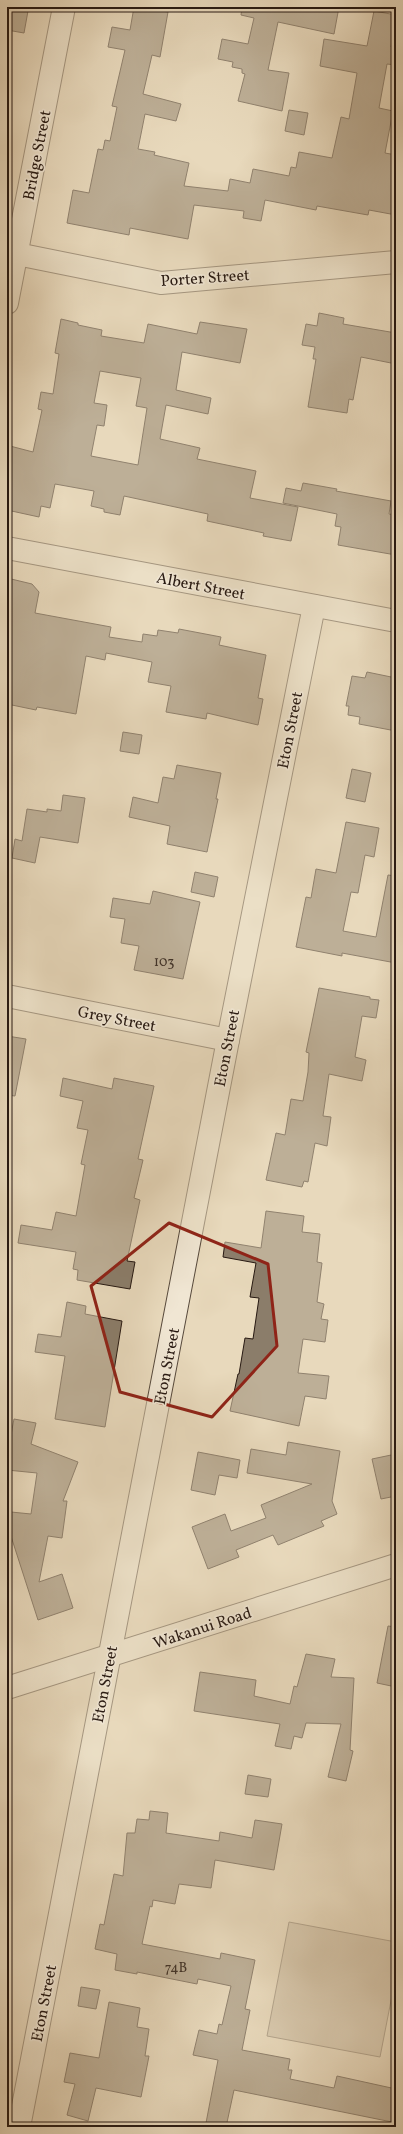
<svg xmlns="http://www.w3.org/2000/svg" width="403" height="2134" font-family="Vollkorn,serif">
<rect width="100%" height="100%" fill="#e8d9bc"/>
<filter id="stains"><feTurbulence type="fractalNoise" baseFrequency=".005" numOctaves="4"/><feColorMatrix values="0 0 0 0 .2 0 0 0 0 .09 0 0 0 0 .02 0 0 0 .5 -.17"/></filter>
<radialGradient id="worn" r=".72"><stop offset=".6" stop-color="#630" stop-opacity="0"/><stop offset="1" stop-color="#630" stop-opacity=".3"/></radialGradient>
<polygon fill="#c7b89f" stroke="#776858" points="289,1922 396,1942 396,1975 380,2057 267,2036"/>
<g fill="#8b7d6a" stroke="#271912" fill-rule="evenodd">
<polygon points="10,7 28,11 24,33 7,30"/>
<polygon points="134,7 168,12 160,57 152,55 143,94 181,104 176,121 145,114 138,149 155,152 154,155 189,163 184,186 228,191 230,179 250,183 253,169 289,176 291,167 296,168 299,152 332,158 341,117 349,119 357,73 320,66 324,39 367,46 374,11 396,15 391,47 396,47 396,65 387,64 379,108 393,111 385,153 396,155 396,215 369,210 368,215 317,206 316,210 265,200 261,221 243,218 244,211 194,205 188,239 130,228 129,235 67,223 73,190 89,193 98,149 103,150 105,140 110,141 117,107 112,106 125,50 108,47 112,27 130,30"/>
<polygon points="242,7 339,7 334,34 278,22 268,70 289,73 282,111 238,101 245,74 242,73 242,69 232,67 233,62 218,59 222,39 248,44 254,18 241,15"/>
<polygon points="289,110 308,113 304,135 285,131"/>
<polygon points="319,313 344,318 343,324 396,333 396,364 361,357 353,400 349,399 347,413 308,407 316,359 313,359 315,347 302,345 306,324 317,326"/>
<path d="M 61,319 L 78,323 L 78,325 L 102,330 L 101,336 L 144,343 L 148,324 L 197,334 L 200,322 L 247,329 L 240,363 L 182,352 L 176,390 L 211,398 L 208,414 L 166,405 L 160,439 L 200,448 L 197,459 L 256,471 L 250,498 L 298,507 L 291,541 L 263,536 L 264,533 L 207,521 L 208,514 L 124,496 L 120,515 L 104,512 L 104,509 L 91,506 L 94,491 L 55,484 L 50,508 L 41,506 L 39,517 L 7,510 L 7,459 L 10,446 L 33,452 L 42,410 L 38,409 L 41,392 L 53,394 L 59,354 L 55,353 ZM 100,371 L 141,378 L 136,406 L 147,408 L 138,465 L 91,456 L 97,425 L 104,426 L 107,405 L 94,403 Z"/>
<polygon points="303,483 337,489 336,491 391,501 389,514 396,515 396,555 338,545 341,527 335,526 337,514 283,503 286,488 301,491"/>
<polygon points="7,578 32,584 39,592 35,613 111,627 109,637 142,642 143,634 157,636 158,630 178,633 179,629 221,637 219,645 266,655 258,698 263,699 258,725 207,713 206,719 166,712 171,686 148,682 152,662 106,653 105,660 86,656 76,714 37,707 36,710 7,704"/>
<polygon points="367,672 396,678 396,731 359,724 360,717 348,715 349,706 346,706 352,676 365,678"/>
<polygon points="123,732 142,735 139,754 120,751"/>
<polygon points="177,765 221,773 216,799 218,799 207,852 167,844 170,826 129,817 133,797 158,803 163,777 174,779"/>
<polygon points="352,769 371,773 365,802 346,798"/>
<polygon points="63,795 85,798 78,843 40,837 35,863 12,858 15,839 22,841 27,809 47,812 47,809 61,811"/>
<polygon points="346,822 379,828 374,857 365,855 358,893 351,892 343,931 376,937 388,875 396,876 396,963 342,953 342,956 296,947 306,897 311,898 316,869 336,873"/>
<polygon points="195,872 218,877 214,897 191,892"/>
<polygon points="153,891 200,902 183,979 134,970 139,946 121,943 125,919 110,917 113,898 150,904"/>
<polygon points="319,988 370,997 370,999 379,1000 376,1018 362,1016 355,1057 366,1060 362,1081 329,1074 323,1116 331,1117 327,1146 315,1143 308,1182 304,1181 302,1187 266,1180 276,1133 285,1135 291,1099 303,1101 308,1072 309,1053 306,1052"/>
<polygon points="7,1036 26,1039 15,1096 7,1095"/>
<polygon points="63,1078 112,1089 114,1078 154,1086 138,1159 143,1160 134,1198 140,1200 127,1261 135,1262 130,1289 77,1280 78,1270 73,1269 76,1252 18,1243 21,1225 52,1230 56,1212 76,1216 85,1165 81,1164 88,1130 77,1128 83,1101 60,1096"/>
<polygon points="266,1211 304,1216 302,1232 320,1234 317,1262 322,1263 317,1302 324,1304 321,1319 328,1320 325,1342 303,1339 298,1373 329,1376 326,1399 305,1396 299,1426 230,1411 238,1374 239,1374 245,1338 253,1339 259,1298 250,1297 256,1263 223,1257 225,1242 261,1248"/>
<polygon points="67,1302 86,1306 85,1314 122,1321 105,1427 55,1419 65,1356 35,1352 38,1334 61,1337"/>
<polygon points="14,1419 36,1423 31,1444 78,1462 63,1501 67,1501 62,1538 48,1536 39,1582 62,1574 73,1608 38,1620 9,1530 11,1512 31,1514 37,1473 7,1470 7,1456"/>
<polygon points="288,1442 340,1451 332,1501 337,1514 321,1521 324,1526 278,1545 273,1535 236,1550 239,1557 208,1569 192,1527 225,1514 231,1531 266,1518 261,1505 312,1484 247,1473 251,1449 286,1455"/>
<polygon points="198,1452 240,1460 237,1478 219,1475 215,1495 191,1490"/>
<polygon points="396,1454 396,1496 381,1499 372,1459"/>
<polygon points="388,1626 396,1627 396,1687 377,1683"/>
<polygon points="306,1654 335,1659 331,1677 354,1678 350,1750 353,1751 346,1781 328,1777 341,1724 306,1723 302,1738 294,1736 291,1749 275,1746 280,1724 194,1711 200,1672 256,1680 254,1696 290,1704 294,1686 297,1687"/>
<polygon points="248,1775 271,1779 268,1797 245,1794"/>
<polygon points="150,1811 168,1813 166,1833 219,1841 220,1832 252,1838 255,1820 282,1824 274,1870 215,1860 211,1888 179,1884 175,1904 153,1900 152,1907 150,1906 142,1944 220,1959 221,1953 255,1960 245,2009 250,2010 242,2050 290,2059 288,2070 292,2070 290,2079 334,2088 337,2076 396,2089 396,2101 392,2122 234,2090 226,2127 206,2123 218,2060 193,2055 199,2030 217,2034 219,2024 222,2025 231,1986 198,1979 197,1984 137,1972 137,1974 115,1970 117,1954 95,1949 100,1924 104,1925 114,1874 123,1876 127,1833 135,1833 137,1819 149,1820"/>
<polygon points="81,1987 100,1990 96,2009 78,2006"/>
<polygon points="109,2002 140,2008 137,2027 149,2029 145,2056 149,2056 141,2097 96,2088 88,2121 67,2115 75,2084 64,2082 70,2053 99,2058"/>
</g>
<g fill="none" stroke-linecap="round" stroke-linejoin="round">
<g stroke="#57493c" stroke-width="24">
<g id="minor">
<polyline points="17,254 161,283 396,262"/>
<polyline points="7,303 64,7"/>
<polyline points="7,548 396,621"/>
<polyline points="7,996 228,1040"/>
<polyline points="7,1688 396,1565"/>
<polyline points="19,2127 228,1040 314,606"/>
</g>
</g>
<use href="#minor" stroke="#f0e6d3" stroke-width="22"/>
</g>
<path d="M0 0H403V2134H0ZM 169,1223 L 268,1264 L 277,1346 L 212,1417 L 120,1392 L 91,1286 Z" fill="#e8d9bc" fill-opacity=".55" fill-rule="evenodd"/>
<path fill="none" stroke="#8f2418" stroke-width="3" stroke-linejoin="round" d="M 169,1223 L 268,1264 L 277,1346 L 212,1417 L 120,1392 L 91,1286 Z"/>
<g text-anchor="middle" stroke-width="3.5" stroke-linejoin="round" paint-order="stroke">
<g font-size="14" fill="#403228">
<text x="164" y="966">103</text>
<text x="176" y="1972">74B</text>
</g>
<g font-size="16" fill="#271912" stroke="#f0e6d3">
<text transform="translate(36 155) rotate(-79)" y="6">Bridge Street</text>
<text transform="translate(205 277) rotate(-4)" y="6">Porter Street</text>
<text transform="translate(201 585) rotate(11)" y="6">Albert Street</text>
<text transform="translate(289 730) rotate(-79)" y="6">Eton Street</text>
<text transform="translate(117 1018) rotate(11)" y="6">Grey Street</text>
<text transform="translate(226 1048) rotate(-79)" y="6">Eton Street</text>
<text transform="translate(166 1366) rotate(-79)" y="6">Eton Street</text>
<text transform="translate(202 1627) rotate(-18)" y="6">Wakanui Road</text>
<text transform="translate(104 1684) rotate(-79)" y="6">Eton Street</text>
<text transform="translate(43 2003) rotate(-79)" y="6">Eton Street</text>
</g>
</g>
<rect width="403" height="2134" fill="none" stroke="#e8d9bc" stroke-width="24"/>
<rect x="8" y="8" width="387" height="2118" fill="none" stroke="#271912" stroke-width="2"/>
<rect x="12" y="12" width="379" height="2110" fill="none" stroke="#271912"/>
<rect width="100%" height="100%" filter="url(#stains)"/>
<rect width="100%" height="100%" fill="url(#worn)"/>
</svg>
